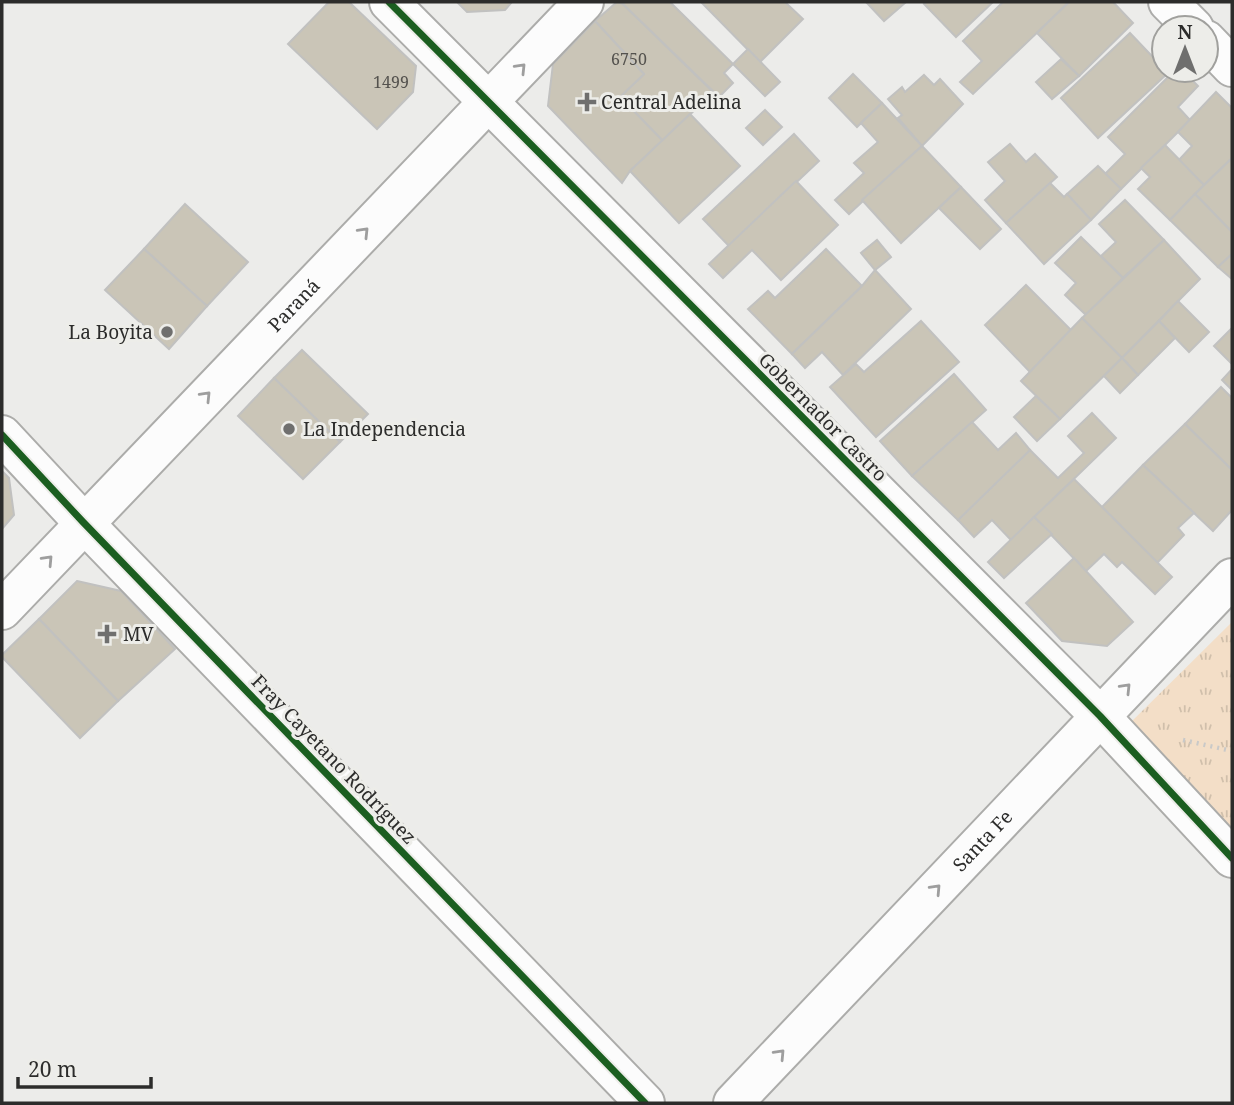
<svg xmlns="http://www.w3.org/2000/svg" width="1234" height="1105" font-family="'Noto Serif',serif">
<defs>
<pattern id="grass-tufts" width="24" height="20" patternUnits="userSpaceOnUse" patternTransform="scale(1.75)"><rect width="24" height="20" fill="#f3dec7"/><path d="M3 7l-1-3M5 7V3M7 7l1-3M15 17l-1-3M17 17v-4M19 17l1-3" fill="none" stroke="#d0bfab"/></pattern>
</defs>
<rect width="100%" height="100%" fill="#ececea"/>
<polygon fill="url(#grass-tufts)" points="1232,622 1232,834 1126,727"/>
<g fill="#cac5b7" stroke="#c1c1c0" stroke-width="2">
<polygon points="329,2 349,2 416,66 413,92 377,129 288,44"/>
<polygon points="457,2 512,2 505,10 467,12"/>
<polygon points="617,2 623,4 713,92 663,141 620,97 644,74 595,21"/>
<polygon points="625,2 670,2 733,64 724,73 733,83 719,97 623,4"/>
<polygon points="701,2 785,2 803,19 760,62"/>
<polygon points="866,2 906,2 884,21"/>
<polygon points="927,2 993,2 956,37 924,4"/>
<polygon points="1003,2 1069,2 973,94 960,82 982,61 963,41"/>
<polygon points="1069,2 1113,2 1133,23 1079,76 1037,33"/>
<polygon points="595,21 644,74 620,97 663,141 630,171 622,183 548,106 553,64"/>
<polygon points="1130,33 1168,73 1098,138 1061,98"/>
<polygon points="748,49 780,82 765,96 733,64"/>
<polygon points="1061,59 1079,76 1052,99 1036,82"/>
<polygon points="1175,70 1182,70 1198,86 1178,107 1190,120 1121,189 1105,174 1125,154 1108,137"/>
<polygon points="853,74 882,103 857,127 829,98"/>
<polygon points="924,75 934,85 940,79 963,104 922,146 898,118 902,115 888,99 902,87 905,92"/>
<polygon points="1216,92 1232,108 1232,158 1204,185 1178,161 1192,146 1178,132"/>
<polygon points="882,103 922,146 849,214 835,200 864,173 854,163 878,142 861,123"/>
<polygon points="765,110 782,127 763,145 746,128"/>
<polygon points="690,114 740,166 679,223 630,171"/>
<polygon points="794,134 819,161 729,246 703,219"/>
<polygon points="1010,144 1026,162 1035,154 1057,177 1006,223 985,200 1005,181 988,162"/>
<polygon points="1165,145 1204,185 1170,220 1138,189 1150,177 1141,168"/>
<polygon points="922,146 961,187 901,243 862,200"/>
<polygon points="1232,158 1232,232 1195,194"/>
<polygon points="1098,166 1121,189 1091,220 1067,194"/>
<polygon points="796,181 838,225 781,280 752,250 723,278 709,264"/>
<polygon points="1050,183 1064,197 1067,194 1091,220 1044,264 1006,223"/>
<polygon points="961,187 1001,229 980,249 939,208"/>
<polygon points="1195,194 1232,232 1232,254 1218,267 1170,220"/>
<polygon points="1125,200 1164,240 1123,278 1101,256 1116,242 1099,224"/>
<polygon points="185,204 248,262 207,306 144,249"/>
<polygon points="1081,237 1123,278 1086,315 1065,295 1076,283 1055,263"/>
<polygon points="877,240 891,257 875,270 861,253"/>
<polygon points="1164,240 1200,279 1122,358 1082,318"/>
<polygon points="144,249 207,306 169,349 105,290"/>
<polygon points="826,249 862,286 792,354 748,309 768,291 775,298"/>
<polygon points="1232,254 1232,279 1218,267"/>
<polygon points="875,270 911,309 843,375 822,352 805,368 792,354 862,286"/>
<polygon points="1026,285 1071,330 1030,372 985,325"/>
<polygon points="1178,301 1209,332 1189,352 1159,321"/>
<polygon points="1082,318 1122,358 1060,419 1021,381"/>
<polygon points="921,321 959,362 876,437 830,387 856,364 864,372"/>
<polygon points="1159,321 1175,338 1138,375 1122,358"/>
<polygon points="1232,328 1232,364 1214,346"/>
<polygon points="302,350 368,414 340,442 274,378"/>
<polygon points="1122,358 1138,375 1120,393 1104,376"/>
<polygon points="1232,369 1232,390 1222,380"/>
<polygon points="954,374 986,410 912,476 880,441"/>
<polygon points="274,378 340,442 303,479 238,416"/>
<polygon points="1221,387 1232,398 1232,470 1185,424"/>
<polygon points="1036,396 1060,419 1037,441 1014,417"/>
<polygon points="1092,413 1116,438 1011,540 992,520 974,537 958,520 1030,450 1058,478 1084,453 1068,436"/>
<polygon points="972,422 998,450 1016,433 1030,450 958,520 912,476"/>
<polygon points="1185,424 1232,470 1232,510 1213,531 1143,465"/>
<polygon points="1143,465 1194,513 1178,528 1184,535 1157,563 1102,507"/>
<polygon points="2,471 9,478 14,515 2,529"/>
<polygon points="1074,479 1172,577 1155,594 1122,562 1117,567 1104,554 1086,571 1034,517"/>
<polygon points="1034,517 1052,534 1004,578 988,562"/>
<polygon points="1074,558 1133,622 1107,646 1062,641 1026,603"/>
<polygon points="77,581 121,591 175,649 118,701 39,619"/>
<polygon points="39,619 118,701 80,738 2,657 2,655"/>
</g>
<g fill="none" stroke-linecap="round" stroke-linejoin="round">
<g stroke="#acacaa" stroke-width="42">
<g id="street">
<polyline points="389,2 1100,716 1232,858"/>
<polyline points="1168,2 1194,28"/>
<polyline points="1206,40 1232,67"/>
<polyline points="2,435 83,522 645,1103"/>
<path id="s1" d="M 733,1103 L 1232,578"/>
</g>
</g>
<g stroke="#acacaa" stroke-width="42">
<g id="secondary">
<path id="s2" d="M 2,610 L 584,2"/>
</g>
</g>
<polyline stroke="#c9c9c8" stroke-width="4.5" stroke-dasharray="2 5" stroke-linecap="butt" points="1183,740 1232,751"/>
<use href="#street" stroke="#fcfcfc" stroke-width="38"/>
<use href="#secondary" stroke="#fcfcfc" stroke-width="38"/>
<g stroke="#edede9" stroke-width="11">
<g id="cycleway">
<polyline points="389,2 1100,716 1232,858"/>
<polyline points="2,435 83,522 645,1103"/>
</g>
</g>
<use href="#cycleway" stroke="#1b5e20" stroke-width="7"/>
</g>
<defs><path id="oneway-chevron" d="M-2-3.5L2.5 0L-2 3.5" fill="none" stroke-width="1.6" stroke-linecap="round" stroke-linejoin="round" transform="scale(1.75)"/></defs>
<g stroke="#9e9e9e">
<use href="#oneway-chevron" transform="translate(521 68) rotate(-46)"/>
<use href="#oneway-chevron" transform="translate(364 232) rotate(-46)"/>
<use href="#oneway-chevron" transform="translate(206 396) rotate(-46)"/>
<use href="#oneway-chevron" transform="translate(48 560) rotate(-47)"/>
<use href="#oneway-chevron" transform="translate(1126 688) rotate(-46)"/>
<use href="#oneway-chevron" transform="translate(936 889) rotate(-47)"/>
<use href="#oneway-chevron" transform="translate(780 1054) rotate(-47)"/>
</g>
<g fill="#6f6f6e" stroke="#edede9" stroke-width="2.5">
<path d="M583.5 91.5h7v7h7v7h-7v7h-7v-7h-7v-7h7z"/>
<circle cx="167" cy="332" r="7"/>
<circle cx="289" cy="429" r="7"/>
<path d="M103.5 623.5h7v7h7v7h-7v7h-7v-7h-7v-7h7z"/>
</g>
<g text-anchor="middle" stroke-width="6" stroke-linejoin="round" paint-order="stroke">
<g font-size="16" fill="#54524e">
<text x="629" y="65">6750</text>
<text x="391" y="88">1499</text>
</g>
<g font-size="19" fill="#2c2c2b" stroke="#edede9" text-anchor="start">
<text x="601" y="109">Central Adelina</text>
<text x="153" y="339" text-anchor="end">La Boyita</text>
<text x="303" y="436">La Independencia</text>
<text x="123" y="641">MV</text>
</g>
<g font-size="19" fill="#2c2c2b" stroke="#edede9">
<text dy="7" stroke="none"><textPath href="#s2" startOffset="422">Paraná</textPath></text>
<text transform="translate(823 417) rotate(45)" y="7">Gobernador Castro</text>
<text transform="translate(334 759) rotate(46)" y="7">Fray Cayetano Rodríguez</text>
<text dy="7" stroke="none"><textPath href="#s1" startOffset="362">Santa Fe</textPath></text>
</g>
</g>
<rect width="1234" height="1105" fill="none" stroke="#2c2c2b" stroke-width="7"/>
<g transform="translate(1185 49)"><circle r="33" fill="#edede9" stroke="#a0a09d" stroke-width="2"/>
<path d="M0-5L12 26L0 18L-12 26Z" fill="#6f6f6e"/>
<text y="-10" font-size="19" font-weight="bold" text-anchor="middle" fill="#2c2c2b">N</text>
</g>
<path d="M18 1077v10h133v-10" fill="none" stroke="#2c2c2b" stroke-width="3.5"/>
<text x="28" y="1077" font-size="21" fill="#2c2c2b" stroke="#edede9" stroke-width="5" paint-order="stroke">20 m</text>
</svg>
